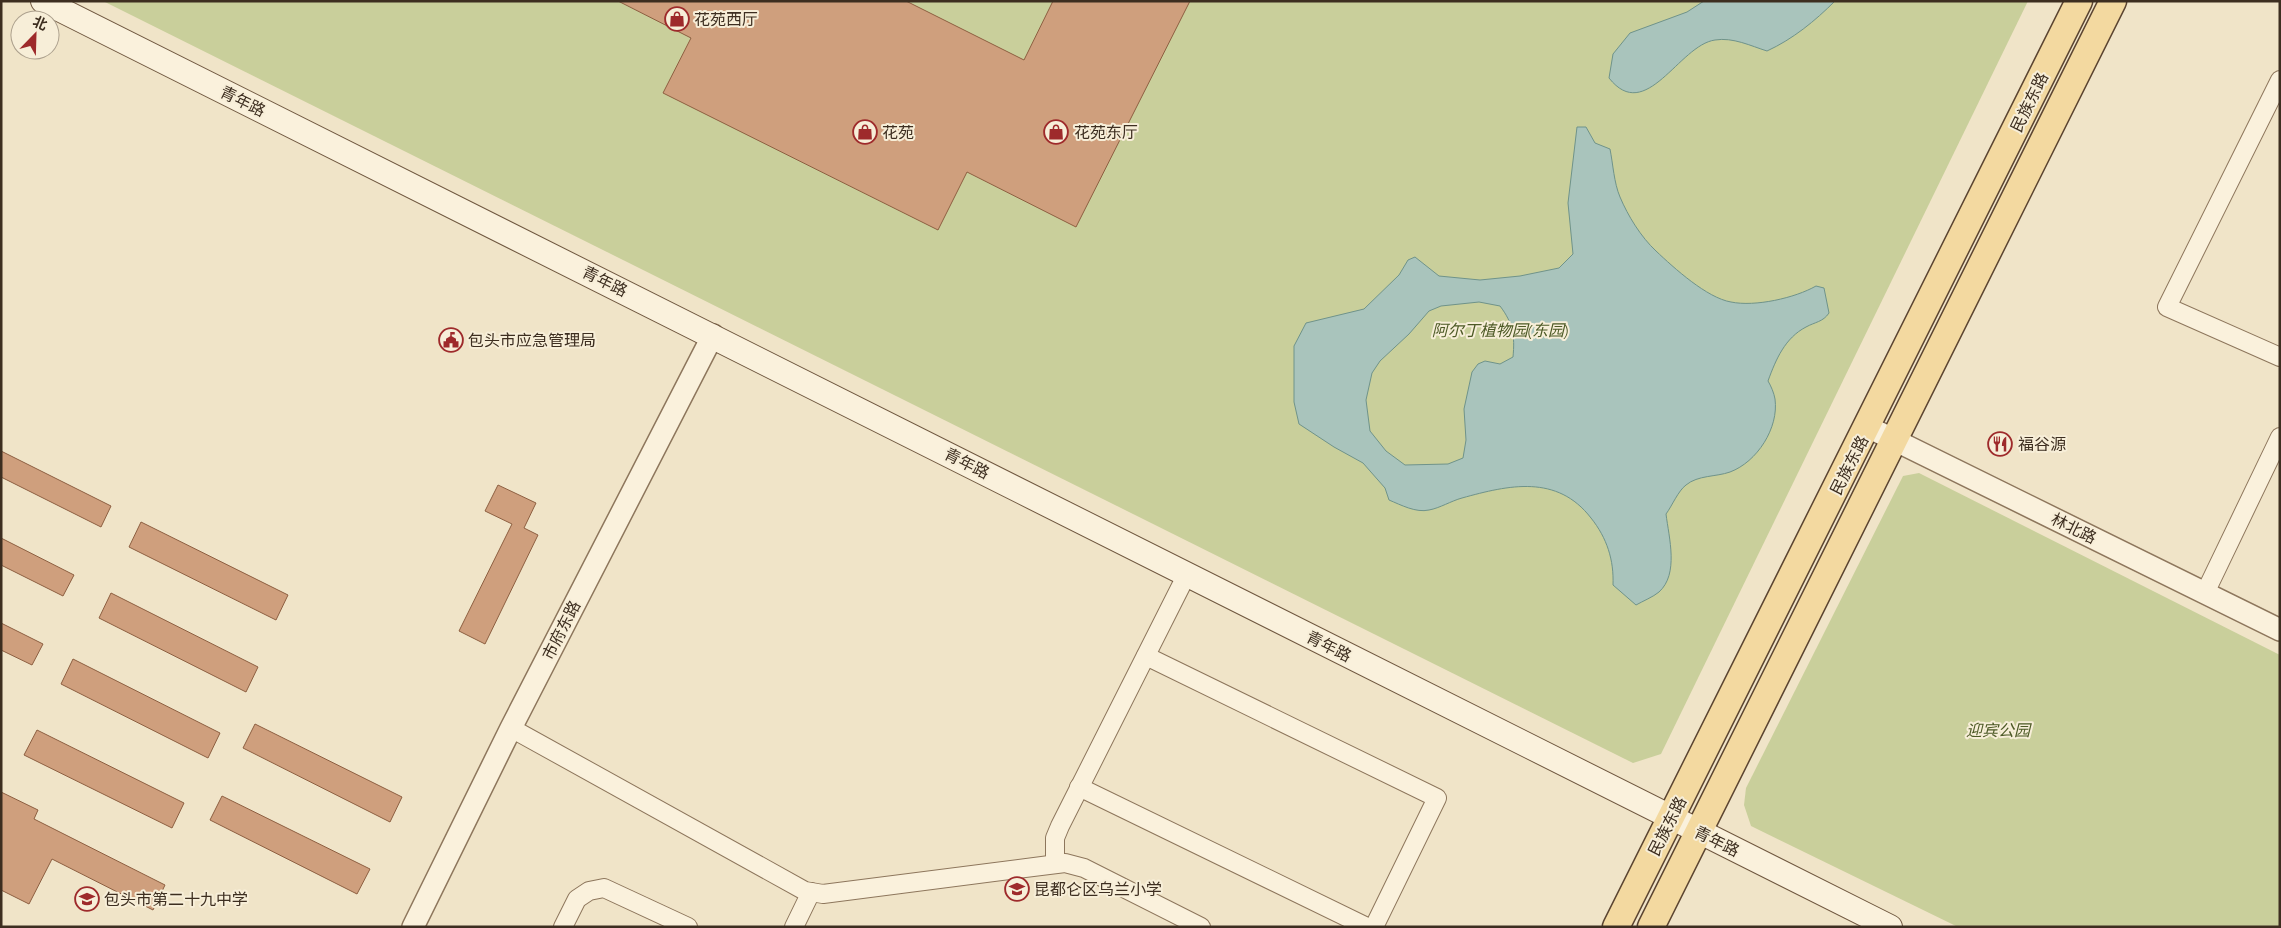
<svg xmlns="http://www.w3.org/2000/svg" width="2281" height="928" font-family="'Zilla Slab','Noto Sans SC',serif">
<rect width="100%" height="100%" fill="#f0e4c8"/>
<g fill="#c9cf9b">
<polygon points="103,1 2028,1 1661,754 1633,763"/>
<polygon points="1919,473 2280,655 2280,927 1958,927 1751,826 1744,805 1746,788 1903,476"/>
</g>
<g fill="#a9c4bc" stroke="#6f938a" fill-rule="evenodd">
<path d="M 1704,1 L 1835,1 C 1815,21 1793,39 1767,51 C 1751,46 1733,37 1715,40 C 1679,45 1646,125 1609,78 L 1613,54 L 1630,33 L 1687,12 Z"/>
<path d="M 1577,127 L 1586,127 L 1595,143 L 1610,149 C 1613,164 1614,183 1620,197 C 1628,216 1641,237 1656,251 C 1674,268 1707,298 1731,302 C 1755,307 1795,298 1816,286 L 1824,288 L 1829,313 C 1823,322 1815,322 1806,327 C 1785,338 1776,359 1768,381 C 1771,386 1774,393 1775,399 C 1779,428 1757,462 1730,472 C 1716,477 1698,475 1686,485 C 1678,491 1672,506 1666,514 C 1669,538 1679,574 1659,592 C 1653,597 1643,601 1636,605 L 1613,585 C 1614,560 1607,538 1591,518 C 1557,474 1509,485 1462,498 C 1451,501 1440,508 1429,510 C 1416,513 1401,505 1389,500 L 1385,488 L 1363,463 L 1334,447 L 1299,424 L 1294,402 L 1294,346 L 1306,323 L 1364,309 L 1399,275 L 1408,260 L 1415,257 L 1439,276 L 1480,280 L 1520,276 L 1559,268 L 1573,254 L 1568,203 ZM 1479,302 L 1500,306 C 1513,323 1515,336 1513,357 L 1500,364 L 1485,361 L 1478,364 L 1472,372 L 1464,409 L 1466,440 L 1463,458 L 1448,464 L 1405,465 L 1386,451 L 1370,431 L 1366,400 L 1372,373 L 1380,361 L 1409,334 L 1429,311 L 1441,306 Z"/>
</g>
<g fill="#cf9f7d" stroke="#8d5f41">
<polygon points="618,1 906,1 1024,60 1053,1 1190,1 1076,227 967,172 938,230 663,93 691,38"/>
<polygon points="1,451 111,506 101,527 1,477"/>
<polygon points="498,485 536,503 524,528 538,535 485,644 459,631 512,524 485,511"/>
<polygon points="141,522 288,595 276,620 129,547"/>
<polygon points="1,538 74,575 63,596 1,565"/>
<polygon points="111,593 258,667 246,692 99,618"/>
<polygon points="1,623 43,644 32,665 1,650"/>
<polygon points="73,659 220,733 208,758 61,684"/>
<polygon points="255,724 402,797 390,822 243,748"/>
<polygon points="37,730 184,803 172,828 24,755"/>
<polygon points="1,792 38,810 34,819 165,885 153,910 52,859 29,904 1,890"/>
<polygon points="222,796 370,869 357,894 210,820"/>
</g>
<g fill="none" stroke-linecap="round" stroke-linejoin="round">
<g stroke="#8d765c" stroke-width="20">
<g id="minor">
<polyline points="2280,80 2167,307 2280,357"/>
<polyline points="2205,593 2280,437"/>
<polyline points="1146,656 1437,798 1374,927"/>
<polyline points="511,728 805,891 823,894 1065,863 1084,868 1201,927"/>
<polyline points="1079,787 1367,927"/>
<polyline points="1055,863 1055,838 1060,826 1187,574"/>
<polyline points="563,927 577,899 589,891 604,888 688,927"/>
<polyline points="794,927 811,892"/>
</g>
</g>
<g stroke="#8d765c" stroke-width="24">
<g id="tertiary">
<polyline points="1868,427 2280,630"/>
<polyline points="413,927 511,728 713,335"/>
</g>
</g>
<g stroke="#6f573f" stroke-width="26">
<polyline id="secondary" points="43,1 1890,927"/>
</g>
<g stroke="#5b4430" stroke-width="29">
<g id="primary">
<polyline points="1616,927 2079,1"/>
<polyline points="1651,927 2113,1"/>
</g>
</g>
<use href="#minor" stroke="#faf1dc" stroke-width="18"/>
<use href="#tertiary" stroke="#faf1dc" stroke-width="21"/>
<use href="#secondary" stroke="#faf1dc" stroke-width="24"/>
<use href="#primary" stroke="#f3d9a0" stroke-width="26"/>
</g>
<defs>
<g id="shop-ring" transform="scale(1.25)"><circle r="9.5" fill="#f7eed8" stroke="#9e2a2b" stroke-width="1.5"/><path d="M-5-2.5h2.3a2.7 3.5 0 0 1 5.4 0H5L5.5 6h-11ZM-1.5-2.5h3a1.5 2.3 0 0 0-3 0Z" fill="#9e2a2b"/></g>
<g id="civic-ring" transform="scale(1.25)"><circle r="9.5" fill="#f7eed8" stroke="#9e2a2b" stroke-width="1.5"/><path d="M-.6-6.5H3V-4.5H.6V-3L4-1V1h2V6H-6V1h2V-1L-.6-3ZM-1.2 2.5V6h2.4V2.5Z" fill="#9e2a2b"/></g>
<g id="restaurant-ring" transform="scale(1.25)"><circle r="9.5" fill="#f7eed8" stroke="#9e2a2b" stroke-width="1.5"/><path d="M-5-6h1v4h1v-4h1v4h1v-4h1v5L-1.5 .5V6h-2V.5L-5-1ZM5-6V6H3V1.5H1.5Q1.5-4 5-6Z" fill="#9e2a2b"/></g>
<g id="school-ring" transform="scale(1.25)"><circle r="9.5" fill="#f7eed8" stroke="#9e2a2b" stroke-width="1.5"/><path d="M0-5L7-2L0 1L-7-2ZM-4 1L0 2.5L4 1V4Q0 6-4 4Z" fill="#9e2a2b"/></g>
</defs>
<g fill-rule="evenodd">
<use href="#shop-ring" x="677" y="19"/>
<use href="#shop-ring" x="865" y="132"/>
<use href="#shop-ring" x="1056" y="132"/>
<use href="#civic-ring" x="451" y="340"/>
<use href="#restaurant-ring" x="2000" y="444"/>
<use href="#school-ring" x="1017" y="889"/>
<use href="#school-ring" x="87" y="899"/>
</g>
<g text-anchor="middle" stroke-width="4" stroke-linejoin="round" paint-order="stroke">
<g font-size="16" fill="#3d2e20" stroke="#f7eed8" text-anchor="start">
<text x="694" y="25">花苑西厅</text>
<text x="882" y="138">花苑</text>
<text x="1074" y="138">花苑东厅</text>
<text x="468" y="346">包头市应急管理局</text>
<text x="2018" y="450">福谷源</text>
<text x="1034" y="895">昆都仑区乌兰小学</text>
<text x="104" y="905">包头市第二十九中学</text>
</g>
<g font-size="16" fill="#3d2e20" stroke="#f7eed8">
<text transform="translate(243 101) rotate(26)" y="6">青年路</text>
<text transform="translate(2029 102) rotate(-64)" y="6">民族东路</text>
<text transform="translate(605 281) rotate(26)" y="6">青年路</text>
<text transform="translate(967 463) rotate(27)" y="6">青年路</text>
<text transform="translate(1849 465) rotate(-63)" y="6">民族东路</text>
<text transform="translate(2074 528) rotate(26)" y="6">林北路</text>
<text transform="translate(561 630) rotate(-63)" y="6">市府东路</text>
<text transform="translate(1329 646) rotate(27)" y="6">青年路</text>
<text transform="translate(1667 826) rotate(-63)" y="6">民族东路</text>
<text transform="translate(1717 841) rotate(26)" y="6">青年路</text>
</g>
<g font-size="16" font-style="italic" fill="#4d5a26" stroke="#f7eed8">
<text x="1500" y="336">阿尔丁植物园(东园)</text>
<text x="1998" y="736">迎宾公园</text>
</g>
</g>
<rect width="2281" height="928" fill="none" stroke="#3d2e20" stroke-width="5"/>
<g transform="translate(35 35) rotate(23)"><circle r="24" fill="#f7eed8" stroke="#ada18e"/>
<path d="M0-4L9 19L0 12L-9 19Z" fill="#9e2a2b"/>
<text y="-8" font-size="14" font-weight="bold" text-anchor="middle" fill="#3d2e20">北</text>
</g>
</svg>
